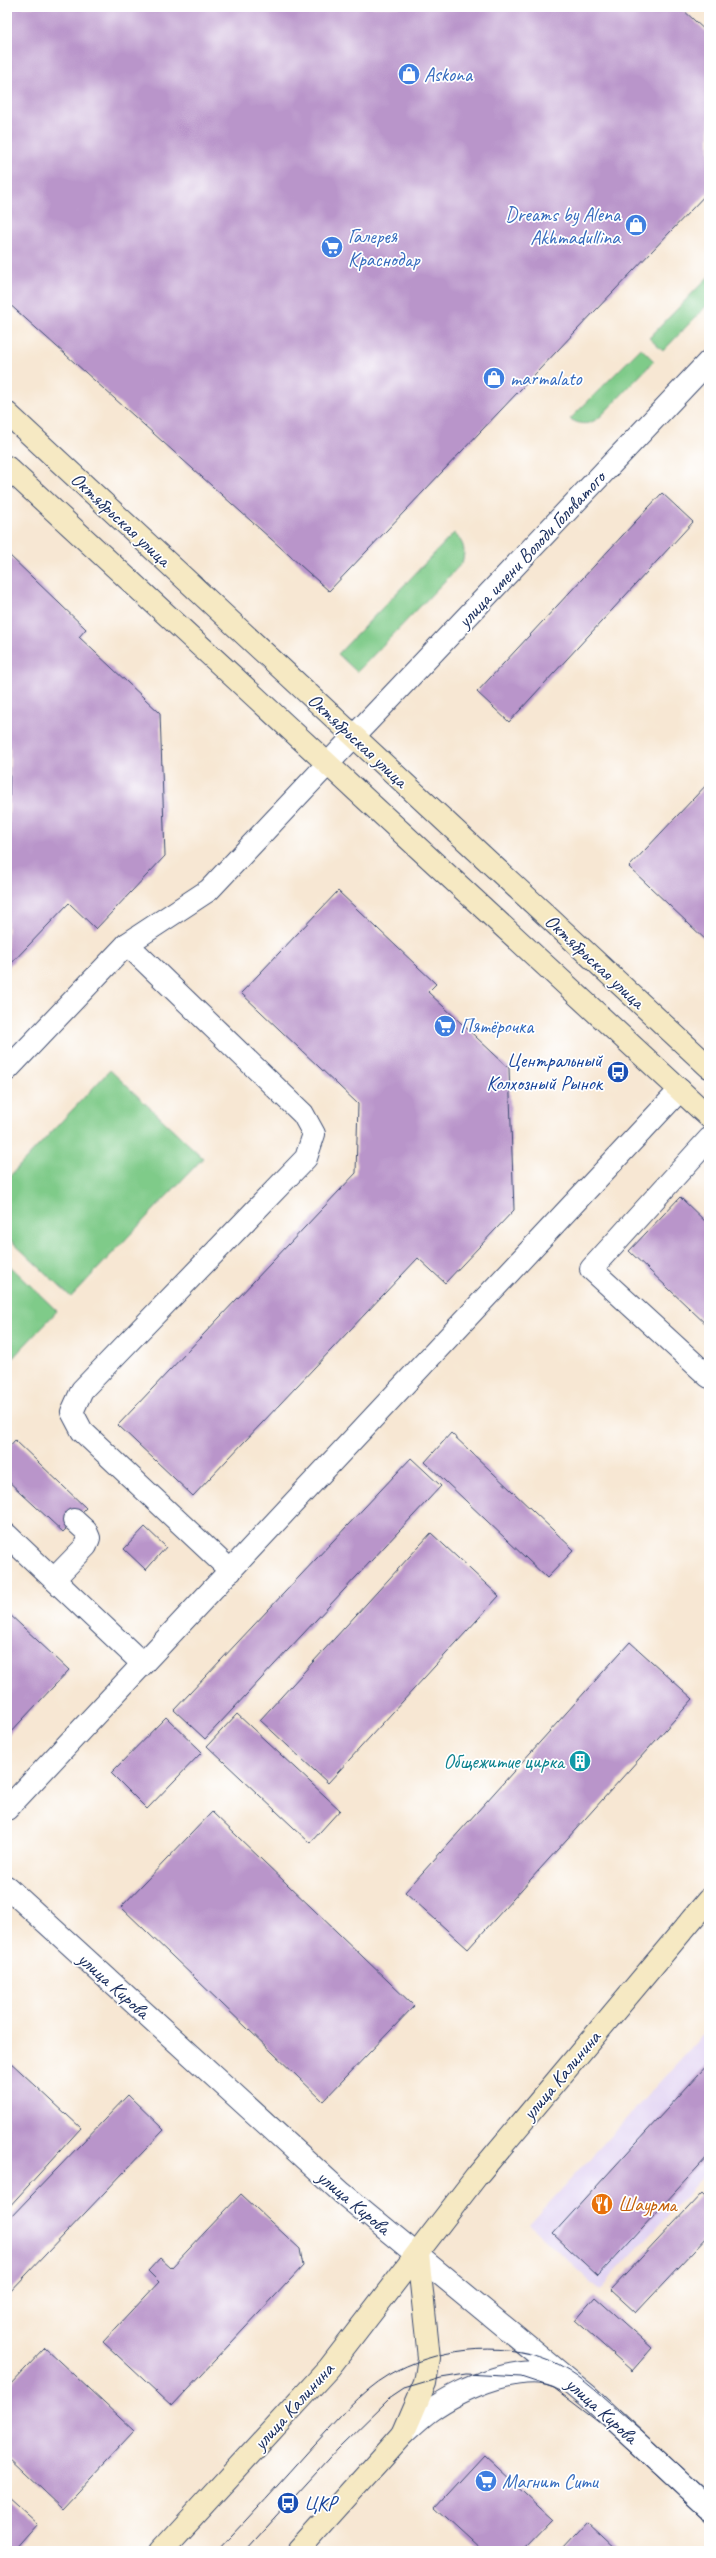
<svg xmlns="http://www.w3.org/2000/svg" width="716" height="2558" font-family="Caveat,sans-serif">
<rect width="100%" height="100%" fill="#fff"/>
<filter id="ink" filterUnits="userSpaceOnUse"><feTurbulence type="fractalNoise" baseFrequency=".025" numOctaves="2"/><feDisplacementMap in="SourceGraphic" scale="8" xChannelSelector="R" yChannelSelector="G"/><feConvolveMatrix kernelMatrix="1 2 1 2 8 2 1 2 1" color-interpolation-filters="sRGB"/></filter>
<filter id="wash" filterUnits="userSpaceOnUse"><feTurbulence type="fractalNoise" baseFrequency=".012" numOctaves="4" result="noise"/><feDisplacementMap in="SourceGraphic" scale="16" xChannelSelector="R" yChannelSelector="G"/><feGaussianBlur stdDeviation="0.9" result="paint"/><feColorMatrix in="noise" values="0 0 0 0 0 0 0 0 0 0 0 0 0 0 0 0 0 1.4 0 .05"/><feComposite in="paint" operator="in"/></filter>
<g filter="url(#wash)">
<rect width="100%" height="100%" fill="#f7e7d3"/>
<polygon fill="#e2d4f3" points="709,2028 709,2171 599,2290 529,2225"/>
<g fill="#7fcb89" stroke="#4d7d74">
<polygon points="709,276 709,303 663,351 649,338"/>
<path d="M 641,348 L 654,361 L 600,417 C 589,425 582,426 570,419 Z"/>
<path d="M 454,533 C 464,543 466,549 462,563 L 357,672 L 338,654 Z"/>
<polygon points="110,1070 203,1158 71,1297 7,1237 7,1179"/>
<polygon points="7,1263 57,1311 7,1364"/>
</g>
<g id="blocks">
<g fill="#b995ca">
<polygon points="7,7 680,7 709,34 709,191 329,591 7,302"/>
<polygon points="662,493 693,522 509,722 477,692"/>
<polygon points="7,553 86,629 79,637 160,713 165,856 96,929 69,903 7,968 10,749 7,747"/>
<polygon points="709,782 709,943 629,867"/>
<polygon points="338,891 436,984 428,992 509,1068 514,1210 445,1283 418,1258 193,1496 118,1425 356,1173 358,1104 241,993"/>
<polygon points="680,1197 709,1225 709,1327 629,1251"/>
<polygon points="451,1433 574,1550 547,1578 425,1462"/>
<polygon points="15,1440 86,1508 63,1532 7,1480 7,1449"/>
<polygon points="411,1458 441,1486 205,1739 174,1710"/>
<polygon points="145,1527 166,1547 146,1570 124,1549"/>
<polygon points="431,1533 499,1596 328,1783 260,1720"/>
<polygon points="7,1612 69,1670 7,1736"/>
<polygon points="630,1642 693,1699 468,1949 405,1892"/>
<polygon points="237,1714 340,1810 310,1843 207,1746"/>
<polygon points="166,1717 202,1752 147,1809 111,1773"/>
<polygon points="212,1812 414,2006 323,2101 121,1907"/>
<polygon points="7,2059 81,2128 7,2209"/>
<polygon points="709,2063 709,2155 598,2276 553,2234"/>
<polygon points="128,2095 164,2130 7,2295 7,2221"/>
<polygon points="702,2193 709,2200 709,2235 636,2313 611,2290"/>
<polygon points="241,2194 300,2249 303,2266 172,2406 103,2342 159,2282 148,2271 160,2258 171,2268"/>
<polygon points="595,2297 652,2348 632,2371 575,2320"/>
<polygon points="45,2348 134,2431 62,2508 7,2456 7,2388"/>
<polygon points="484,2455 553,2519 522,2551 482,2551 435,2508"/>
<polygon points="7,2497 37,2524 13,2551 7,2551"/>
<polygon points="588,2522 619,2551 561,2551"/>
</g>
</g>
</g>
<g filter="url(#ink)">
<use href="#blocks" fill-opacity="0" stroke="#3c4b70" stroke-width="1"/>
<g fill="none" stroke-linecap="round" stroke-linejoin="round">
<g stroke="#3c4b70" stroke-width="24">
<g id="lane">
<polyline points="127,944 303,1114 314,1134 306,1158 82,1390 72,1412 82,1431 231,1571"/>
<polyline points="7,1070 127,944 209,890 354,736"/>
<polyline points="709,1139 591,1269 709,1377"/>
<polyline points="7,1535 143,1664"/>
<polyline points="54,1579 86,1546 89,1538 86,1531 74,1520"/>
<polyline points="7,1809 680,1090"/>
</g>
</g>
<g stroke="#3c4b70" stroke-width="24">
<g id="street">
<polyline points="354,736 709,361"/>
<polyline points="7,1887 342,2193 588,2396 709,2508"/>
<path d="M 403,2434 C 412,2426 421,2417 431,2410 C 461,2388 529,2358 564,2380"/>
</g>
</g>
<g stroke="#3c4b70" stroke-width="24">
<g id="secondary">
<polyline points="7,413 709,1067"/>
<polyline points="7,467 709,1117"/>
<polyline points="161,2551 329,2368 476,2177 709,1899"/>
<polyline points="298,2551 403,2434 425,2383 429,2358 418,2255"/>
</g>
</g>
<use href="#lane" stroke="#fff" stroke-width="22"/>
<use href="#street" stroke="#fff" stroke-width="22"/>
<use href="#secondary" stroke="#f6e9c3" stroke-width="22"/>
<g stroke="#1b2f5e" stroke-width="1">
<path d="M 217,2551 C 250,2516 282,2481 314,2445 C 337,2421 360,2392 389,2375 C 433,2349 500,2340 549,2360 C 576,2371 597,2392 619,2411 C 650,2437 679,2465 709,2493"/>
<polyline points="245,2551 338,2449 389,2399 404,2389 441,2378 466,2374 521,2377 554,2388 601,2424 709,2524"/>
</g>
</g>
</g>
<defs>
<g id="shop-disc" transform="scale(1.15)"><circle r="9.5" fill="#3f7fe0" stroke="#fff"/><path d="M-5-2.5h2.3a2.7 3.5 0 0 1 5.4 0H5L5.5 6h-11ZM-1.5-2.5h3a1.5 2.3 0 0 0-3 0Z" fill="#fff"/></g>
<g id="supermarket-disc" transform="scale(1.15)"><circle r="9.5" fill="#3f7fe0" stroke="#fff"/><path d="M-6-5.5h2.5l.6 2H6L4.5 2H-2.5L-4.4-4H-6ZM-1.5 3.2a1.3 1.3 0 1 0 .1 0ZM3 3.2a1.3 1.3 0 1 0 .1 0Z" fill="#fff"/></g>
<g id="bus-disc" transform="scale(1.15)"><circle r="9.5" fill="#1a4fb4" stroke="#fff"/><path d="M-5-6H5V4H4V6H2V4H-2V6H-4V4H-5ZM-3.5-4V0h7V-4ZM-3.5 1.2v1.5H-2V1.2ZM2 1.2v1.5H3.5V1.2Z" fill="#fff"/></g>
<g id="building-disc" transform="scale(1.15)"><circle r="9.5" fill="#0f9aa8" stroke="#fff"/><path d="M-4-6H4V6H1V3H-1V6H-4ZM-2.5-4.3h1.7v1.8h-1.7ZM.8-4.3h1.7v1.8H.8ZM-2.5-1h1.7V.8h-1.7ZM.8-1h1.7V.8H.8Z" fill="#fff"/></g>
<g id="restaurant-disc" transform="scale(1.15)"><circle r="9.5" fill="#e8710a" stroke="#fff"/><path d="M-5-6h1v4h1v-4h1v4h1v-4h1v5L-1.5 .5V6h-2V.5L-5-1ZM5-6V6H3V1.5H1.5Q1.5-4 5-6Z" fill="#fff"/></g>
</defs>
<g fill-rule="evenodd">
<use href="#shop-disc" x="409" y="74"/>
<use href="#shop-disc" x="636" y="225"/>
<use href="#supermarket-disc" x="332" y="247"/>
<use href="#shop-disc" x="494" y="378"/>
<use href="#supermarket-disc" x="445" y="1026"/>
<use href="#bus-disc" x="618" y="1072"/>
<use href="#building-disc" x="580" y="1761"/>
<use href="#restaurant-disc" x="602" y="2204"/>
<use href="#supermarket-disc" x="486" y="2481"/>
<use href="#bus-disc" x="288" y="2503"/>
</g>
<g text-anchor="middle" stroke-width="3.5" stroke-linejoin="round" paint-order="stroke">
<g font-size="20" fill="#366cbe" stroke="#fff" text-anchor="start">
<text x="424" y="81">Askona</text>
<text x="620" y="221" text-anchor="end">Dreams by Alena<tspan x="620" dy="23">Akhmadullina</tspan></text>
<text x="348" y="243">Галерея<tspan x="348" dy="23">Краснодар</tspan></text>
<text x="510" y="385">marmalato</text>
<text x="460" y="1033">Пятёрочка</text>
<text x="502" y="2488">Магнит Сити</text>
</g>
<g font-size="20" fill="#1b2f5e" stroke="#fff">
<text transform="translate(121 519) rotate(43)" y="7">Октябрьская улица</text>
<text transform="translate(531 549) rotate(-47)" y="7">улица имени Володи Головатого</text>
<text transform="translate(358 740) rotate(43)" y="7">Октябрьская улица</text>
<text transform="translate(595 961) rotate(43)" y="7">Октябрьская улица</text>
<text transform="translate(114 1985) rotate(42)" y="7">улица Кирова</text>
<text transform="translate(561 2075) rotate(-50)" y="7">улица Калинина</text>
<text transform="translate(354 2202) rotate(40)" y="7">улица Кирова</text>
<text transform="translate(293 2406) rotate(-48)" y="7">улица Калинина</text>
<text transform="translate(602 2410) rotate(42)" y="7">улица Кирова</text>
</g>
<g font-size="20" fill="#164399" stroke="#fff" text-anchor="end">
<text x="602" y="1067">Центральный<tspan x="602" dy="23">Колхозный Рынок</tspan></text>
<text x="304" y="2510" text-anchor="start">ЦКР</text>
</g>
<g font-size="20" fill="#0d838f" stroke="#fff" text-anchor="end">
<text x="564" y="1768">Общежитие цирка</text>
</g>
<g font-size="20" fill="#c56008" stroke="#fff" text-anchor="start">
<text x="618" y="2211">Шаурма</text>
</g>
</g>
<rect width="716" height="2558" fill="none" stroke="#fff" stroke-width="24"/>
</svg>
